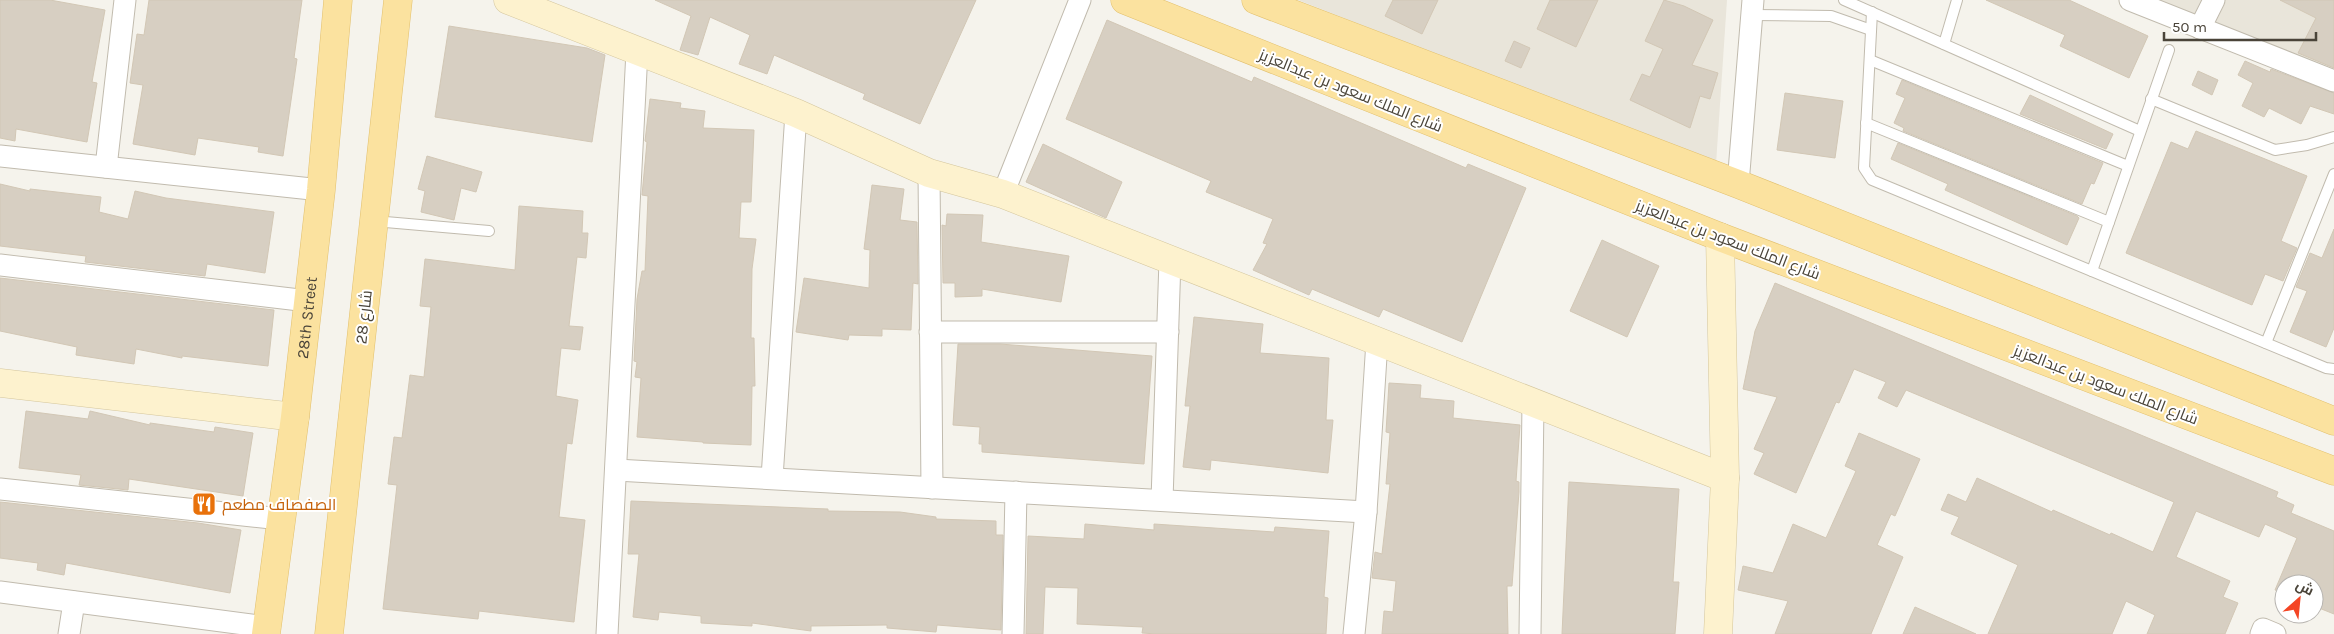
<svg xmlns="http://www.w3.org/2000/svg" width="2334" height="634" font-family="Karla,Cairo,sans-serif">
<rect width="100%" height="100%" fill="#f5f3ec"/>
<g fill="#e9e5da">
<polygon points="1298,0 1727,0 1716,164"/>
<polygon points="2152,0 2334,0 2334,76"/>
</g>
<g fill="#d7cfc2" stroke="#d2c7b5">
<polygon points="0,0 50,0 105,10 92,82 97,83 87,142 16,129 15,141 0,138"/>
<polygon points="149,0 302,0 294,58 297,59 283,156 258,152 259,147 198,138 195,155 133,144 143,85 130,83 137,34 144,35"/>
<polygon points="655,0 976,0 920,124 863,99 865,94 774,55 767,74 739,64 750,35 710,17 698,55 680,50 691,16"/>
<polygon points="1393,0 1438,0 1422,34 1385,16"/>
<polygon points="1550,0 1598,0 1576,47 1537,29"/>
<polygon points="1664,0 1684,6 1713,20 1692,65 1718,73 1710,99 1700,96 1690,128 1630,100 1642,74 1650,77 1663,49 1645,41"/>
<polygon points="1986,0 2069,0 2148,36 2129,78 2060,46 2065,35"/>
<polygon points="2280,0 2334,0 2334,68 2298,53 2316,18"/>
<polygon points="1107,20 1252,82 1254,77 1466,168 1468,164 1526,188 1462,342 1383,309 1379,317 1312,289 1309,295 1253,270 1267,244 1263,243 1273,219 1206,192 1211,181 1066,119"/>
<polygon points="449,26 587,48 605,55 592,142 435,117"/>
<polygon points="1514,41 1530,48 1521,68 1505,61"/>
<polygon points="2245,61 2270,72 2271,69 2334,93 2334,114 2310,106 2301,124 2269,108 2264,117 2242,106 2253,83 2238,75"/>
<polygon points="2198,71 2218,80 2212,95 2192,85"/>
<polygon points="1902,80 2103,163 2094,184 2091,183 2082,204 1903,131 1904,128 1894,123 1905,98 1896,94"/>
<polygon points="1785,93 1843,101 1835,158 1777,150"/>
<polygon points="2030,95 2113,134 2106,149 2020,114"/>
<polygon points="650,99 681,103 680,108 705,111 703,128 754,130 751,202 741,202 739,238 756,239 752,269 751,338 754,338 755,386 752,386 751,445 703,443 703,442 637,437 641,378 635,377 637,362 634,361 637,299 642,271 645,271 648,196 642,195 647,142 645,141"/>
<polygon points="2196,131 2307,176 2281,241 2297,248 2283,281 2265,274 2252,305 2126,253 2171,142 2188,149"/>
<polygon points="1898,143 2077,216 2079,218 2067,245 1945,190 1948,184 1891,159"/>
<polygon points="1043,144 1122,182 1106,218 1026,182"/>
<polygon points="427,156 482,172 476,192 461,188 454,220 421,212 425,191 418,189"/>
<polygon points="0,184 30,191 30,189 101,197 99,212 128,219 135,191 166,198 274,212 265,273 207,264 205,276 85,262 86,256 0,246"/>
<polygon points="872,185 904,189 900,220 917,222 918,284 913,283 911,330 882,329 882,336 849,335 848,340 796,332 804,278 869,288 870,250 864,249"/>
<polygon points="519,206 583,211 582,233 588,233 586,258 577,257 569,326 583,327 580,350 561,348 556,396 578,400 572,444 567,443 559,517 585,520 574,622 479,611 478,619 383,609 397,485 388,484 394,437 402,438 410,375 424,377 431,307 420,306 425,259 515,270"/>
<polygon points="947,214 983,215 981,242 1069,256 1061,302 982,289 982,296 955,297 955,283 943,283 942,225 946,226"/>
<polygon points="2334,229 2334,328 2326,347 2290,332 2307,291 2296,287 2310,253 2322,258"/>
<polygon points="1602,240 1659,266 1627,337 1570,311"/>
<polygon points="0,278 274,310 268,366 182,356 182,358 136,349 134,364 76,355 77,347 0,331"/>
<polygon points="1775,283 2278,492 2276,497 2294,505 2291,513 2334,531 2334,614 2314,606 2314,584 2284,584 2284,593 2275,590 2297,538 2265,524 2259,537 2196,511 2176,557 2230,581 2223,597 2238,603 2225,634 2147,634 2155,615 2126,601 2112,634 1988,634 2018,565 1951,534 1959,517 1941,510 1948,494 1966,502 1977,478 2052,512 2053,510 2110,535 2111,533 2153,552 2174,502 1906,390 1897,407 1878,398 1886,382 1854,369 1839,403 1836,402 1796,493 1754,474 1764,453 1754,449 1777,397 1743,389 1755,331"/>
<polygon points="1194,317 1263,324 1260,353 1329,358 1326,420 1333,420 1328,473 1211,460 1210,470 1183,467 1190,406 1185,406"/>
<polygon points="958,344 1000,344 1152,356 1144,464 982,452 982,444 979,444 980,427 953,425"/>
<polygon points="1389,383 1421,385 1420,398 1454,401 1453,418 1520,425 1516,481 1519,482 1519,492 1512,586 1507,586 1508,634 1382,634 1384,611 1393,612 1396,581 1372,578 1375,552 1382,554 1390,484 1386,484 1390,433 1386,432"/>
<polygon points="26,411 88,419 90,411 150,425 150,423 214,432 215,427 253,433 243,496 129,479 128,490 79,485 81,475 19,468"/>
<polygon points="1859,433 1920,459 1895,516 1891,514 1877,545 1903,557 1871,634 1775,634 1788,601 1738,590 1743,566 1773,573 1793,524 1826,538 1856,471 1845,466"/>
<polygon points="1569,482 1679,489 1673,582 1679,582 1675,634 1562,634"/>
<polygon points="631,501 828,509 828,511 900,512 936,517 936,519 996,521 996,535 1003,535 1001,630 937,625 936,632 887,628 887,625 811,626 811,631 752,623 752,626 701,623 701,616 659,612 658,620 633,617 639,554 628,554"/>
<polygon points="0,502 198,523 241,530 230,593 66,563 64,575 37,570 38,563 0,558"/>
<polygon points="1085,524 1154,530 1154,524 1274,532 1275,527 1329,531 1324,597 1328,598 1326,634 1157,634 1142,633 1143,627 1077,624 1078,588 1045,587 1043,634 1026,634 1028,536 1084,539"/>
<polygon points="1915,607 1976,634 1903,634"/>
</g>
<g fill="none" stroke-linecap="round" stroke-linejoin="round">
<g stroke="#c1bbae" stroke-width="12">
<g id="lane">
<polyline points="1844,0 2140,131"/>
<polyline points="1872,12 1864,168 1872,180 2326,368 2334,369"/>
<polyline points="1752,15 1831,16 1871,30"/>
<polyline points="1944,44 1957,0"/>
<polyline points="1870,60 2128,166"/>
<polyline points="2151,99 2275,150 2307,145 2334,137"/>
<polyline points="1866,123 2109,222"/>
<polyline points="374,221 489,231"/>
<polyline points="2092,271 2169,50"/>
<polyline points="2266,343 2334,174"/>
</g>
</g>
<g stroke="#c1bbae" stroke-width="23">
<g id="street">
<polyline points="2130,0 2334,81"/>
<polyline points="2200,28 2214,0"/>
<polyline points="0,156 321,190"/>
<polyline points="106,167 125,0"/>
<polyline points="929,173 932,488"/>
<polyline points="1738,184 1753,0"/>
<polyline points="1003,194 1080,0"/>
<polyline points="0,265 308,301"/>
<polyline points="930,332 1168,332"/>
<polyline points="616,470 1366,512"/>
<polyline points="772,478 796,113"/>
<polyline points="0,489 281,519"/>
<polyline points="1162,500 1170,260"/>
<polyline points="0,592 267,627"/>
<polyline points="69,634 74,602"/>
<polyline points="607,634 637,51"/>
<polyline points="1013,634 1016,492"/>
<polyline points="1354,634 1366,512 1377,341"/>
<polyline points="1530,634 1533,403"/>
<polyline points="2261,634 2263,629 2275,634"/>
</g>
</g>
<g stroke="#d4c69d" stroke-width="29">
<g id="secondary">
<polyline points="508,0 796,113 929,173 1003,194 1725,478"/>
<polyline points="0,383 295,417"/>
<polyline points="1718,634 1725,478 1720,237"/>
</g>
</g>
<g stroke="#e2c06e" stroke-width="29">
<g id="primary">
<polyline points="1125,0 1720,237 2334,471"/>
<polyline points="1256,0 1738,184 2334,421"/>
<path id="s1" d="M 266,634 L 295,417 L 321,190 L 338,0"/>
<polyline points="329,634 398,0"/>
</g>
</g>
<use href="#lane" stroke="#fff" stroke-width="10"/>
<use href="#street" stroke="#fff" stroke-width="21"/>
<use href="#secondary" stroke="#fdf2ce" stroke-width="28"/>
<use href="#primary" stroke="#fbe29f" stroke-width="28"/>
</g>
<defs>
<g id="restaurant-square" transform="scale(1.25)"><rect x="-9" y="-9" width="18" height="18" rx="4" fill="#e8710a" stroke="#fff"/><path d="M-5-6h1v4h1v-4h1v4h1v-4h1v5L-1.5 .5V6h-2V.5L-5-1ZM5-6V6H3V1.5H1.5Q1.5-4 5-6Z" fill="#fff"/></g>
</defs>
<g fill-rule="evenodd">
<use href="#restaurant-square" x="204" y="504"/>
</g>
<g text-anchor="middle" stroke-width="4" stroke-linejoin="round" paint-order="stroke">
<g font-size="16" fill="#4a4439" stroke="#fff">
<text transform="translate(1351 90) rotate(22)" y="6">شارع الملك سعود بن عبدالعزيز</text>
<text transform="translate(1728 239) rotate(21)" y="6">شارع الملك سعود بن عبدالعزيز</text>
<text transform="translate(363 317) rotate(-84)" y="6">شارع 28</text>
<text dy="6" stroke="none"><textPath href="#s1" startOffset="319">28th Street</textPath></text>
<text transform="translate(2106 384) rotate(21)" y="6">شارع الملك سعود بن عبدالعزيز</text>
</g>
<g font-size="16" fill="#c56008" stroke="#fff" text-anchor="start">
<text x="222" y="510">الصفصاف مطعم</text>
</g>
</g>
<g transform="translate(2299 599) rotate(27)"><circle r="24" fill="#ffffff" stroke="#b7b4b0"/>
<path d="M0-4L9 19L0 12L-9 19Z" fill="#f44524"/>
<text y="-8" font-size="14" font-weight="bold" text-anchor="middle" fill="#4a4439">ش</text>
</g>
<path d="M2164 32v8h152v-8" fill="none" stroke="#4a4439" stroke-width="2.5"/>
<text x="2172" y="32" font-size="15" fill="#4a4439" stroke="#ffffff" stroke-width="4" paint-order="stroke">50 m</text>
</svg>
